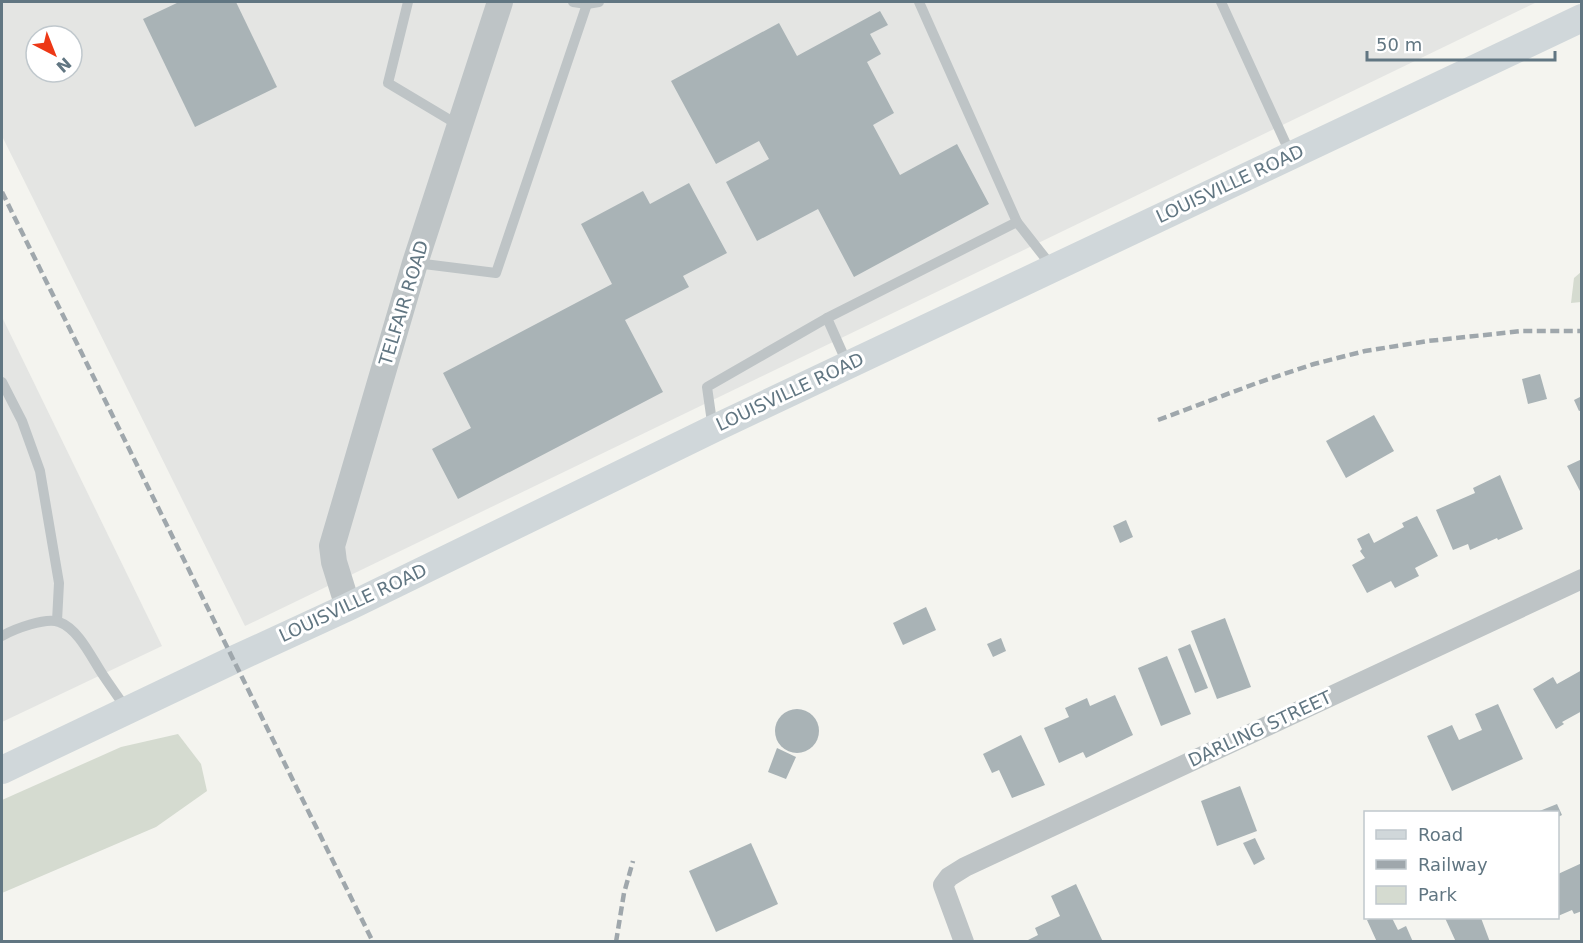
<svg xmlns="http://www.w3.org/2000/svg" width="1583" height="943" font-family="'DejaVu Sans',sans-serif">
<rect width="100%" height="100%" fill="#f4f4ef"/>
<g fill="#e4e5e3" fill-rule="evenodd">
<path d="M 2,2 L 1537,2 L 245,626 L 2,136 ZM 36,36 L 72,36 L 72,72 L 36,72 Z"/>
<polygon points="2,317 162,646 2,722"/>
</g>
<g fill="#d5dbd0">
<polygon points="1581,272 1581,302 1571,303 1574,278"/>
<polygon points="178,734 201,764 207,791 156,827 2,893 2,800 121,747"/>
</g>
<g fill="#a9b3b6">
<polygon points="179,2 236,2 277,87 195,127 143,19"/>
<polygon points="880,11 888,25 870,34 881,54 867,62 894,113 873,125 900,175 957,144 989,204 854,277 818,209 757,241 726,182 769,159 759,141 716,164 671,81 779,23 797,56"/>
<polygon points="689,183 727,253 683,276 689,287 625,320 663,392 458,499 432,449 471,428 443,373 612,284 581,224 643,191 650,204"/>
<polygon points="1540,374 1547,399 1528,404 1522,379"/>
<polygon points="1582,396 1582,410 1579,411 1574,400"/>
<polygon points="1374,415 1394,451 1346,478 1326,441"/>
<polygon points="1582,459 1582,495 1567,466"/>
<polygon points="1500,475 1523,529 1498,540 1497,538 1470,550 1468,544 1453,550 1436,510 1475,493 1473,488"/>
<polygon points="1417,516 1438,556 1415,568 1419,576 1395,588 1391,581 1367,593 1352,565 1365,558 1360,551 1362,549 1357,539 1369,533 1374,543 1404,527 1402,523"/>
<polygon points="1126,520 1133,537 1120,543 1113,526"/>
<polygon points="926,607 936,630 903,645 893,623"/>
<polygon points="1225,618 1251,687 1217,699 1191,631"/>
<polygon points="1001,638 1006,651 993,657 987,644"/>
<polygon points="1190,644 1208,688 1195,693 1178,649"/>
<polygon points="1167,656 1191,714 1161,726 1138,668"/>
<polygon points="1582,670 1582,711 1562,722 1564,724 1556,729 1533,689 1553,677 1557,684"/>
<polygon points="1115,695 1133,735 1086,758 1083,752 1059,763 1044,728 1069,717 1065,708 1087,698 1090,706"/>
<polygon points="1498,704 1523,759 1452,791 1427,736 1452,725 1459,740 1482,730 1475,714"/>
<circle cx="797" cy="731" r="22"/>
<polygon points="1021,735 1045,785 1012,798 999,770 992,773 983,754"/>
<polygon points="777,748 796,757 786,779 768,772"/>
<polygon points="1240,786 1257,831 1217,846 1201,801"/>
<polygon points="1557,804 1562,815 1558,817 1558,812 1537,812"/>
<polygon points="1255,838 1265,859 1254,865 1243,843"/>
<polygon points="751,843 778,904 716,932 689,871"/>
<polygon points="1582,863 1582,911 1574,914 1572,910 1558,916 1558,874"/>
<polygon points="1076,884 1103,942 1024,942 1038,935 1035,928 1060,916 1051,896"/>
<polygon points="1373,918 1392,918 1398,930 1406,926 1413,942 1377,942 1367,920"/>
<polygon points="1445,918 1481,918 1490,942 1456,942"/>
</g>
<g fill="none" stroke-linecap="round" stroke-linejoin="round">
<g stroke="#bec4c6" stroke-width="10">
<polyline points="408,2 388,83 460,126"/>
<polyline points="573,2 587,4 599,2"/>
<polyline points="919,2 1017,222"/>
<polyline points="1221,2 1291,155"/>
<polyline points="416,263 496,273 587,4"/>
<polyline points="847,363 827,318 1017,222 1053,268"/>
<polyline points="2,382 22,421 40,471 59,583 57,621"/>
<polyline points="713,429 707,387 827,318"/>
<path d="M 2,636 C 14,629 46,617 59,622 C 79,629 92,659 103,675 C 111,687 119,698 127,710"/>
</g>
<polyline stroke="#bec4c6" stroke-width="20" points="964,942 943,885 949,877 965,867 1582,579"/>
<polyline stroke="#bec4c6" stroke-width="26" points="348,607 334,562 332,546 415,263 500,2"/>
<polyline stroke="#d0d7da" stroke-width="28" points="2,770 233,660 348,607 713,429 1582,18"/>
<g stroke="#9fa7ac" stroke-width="4.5" stroke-dasharray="9 4.5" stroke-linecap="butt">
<polyline points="2,192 373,942"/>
<polyline points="1158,420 1257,383 1314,364 1365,351 1428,341 1522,331 1582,331"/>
<polyline points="616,942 624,893 633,861"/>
</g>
</g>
<g text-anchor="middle" stroke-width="6" stroke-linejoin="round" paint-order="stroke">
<g font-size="18" fill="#617682" stroke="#fff">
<text transform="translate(1230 184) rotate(-25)" y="6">LOUISVILLE ROAD</text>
<text transform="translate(404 303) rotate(-73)" y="6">TELFAIR ROAD</text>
<text transform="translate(790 392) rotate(-25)" y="6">LOUISVILLE ROAD</text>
<text transform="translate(353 603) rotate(-25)" y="6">LOUISVILLE ROAD</text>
<text transform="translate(1260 729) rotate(-25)" y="6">DARLING STREET</text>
</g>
</g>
<rect width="1583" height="943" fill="none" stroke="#617682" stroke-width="6"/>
<rect x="1364" y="811" width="195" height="108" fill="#ffffff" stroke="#c0c8cd" stroke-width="1.5"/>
<rect x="1376" y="830" width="30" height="9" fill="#d0d7da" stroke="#c0c8cd" stroke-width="1.5"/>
<text x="1418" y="841" font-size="18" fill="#617682">Road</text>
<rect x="1376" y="860" width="30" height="9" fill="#9fa7ac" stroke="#c0c8cd" stroke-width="1.5"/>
<text x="1418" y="871" font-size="18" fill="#617682">Railway</text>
<rect x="1376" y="886" width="30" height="18" fill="#d5dbd0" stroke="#c0c8cd" stroke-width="1.5"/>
<text x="1418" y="901" font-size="18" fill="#617682">Park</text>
<g transform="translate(54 54) rotate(138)"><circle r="28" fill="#ffffff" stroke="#c0c8cd" stroke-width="1.5"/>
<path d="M0-4.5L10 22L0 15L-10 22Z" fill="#ed3816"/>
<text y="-9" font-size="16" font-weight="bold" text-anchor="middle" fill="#617682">N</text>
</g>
<path d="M1367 51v9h188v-9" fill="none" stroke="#617682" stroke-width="3"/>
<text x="1376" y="51" font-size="18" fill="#617682" stroke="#ffffff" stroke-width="4.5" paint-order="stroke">50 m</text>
</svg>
